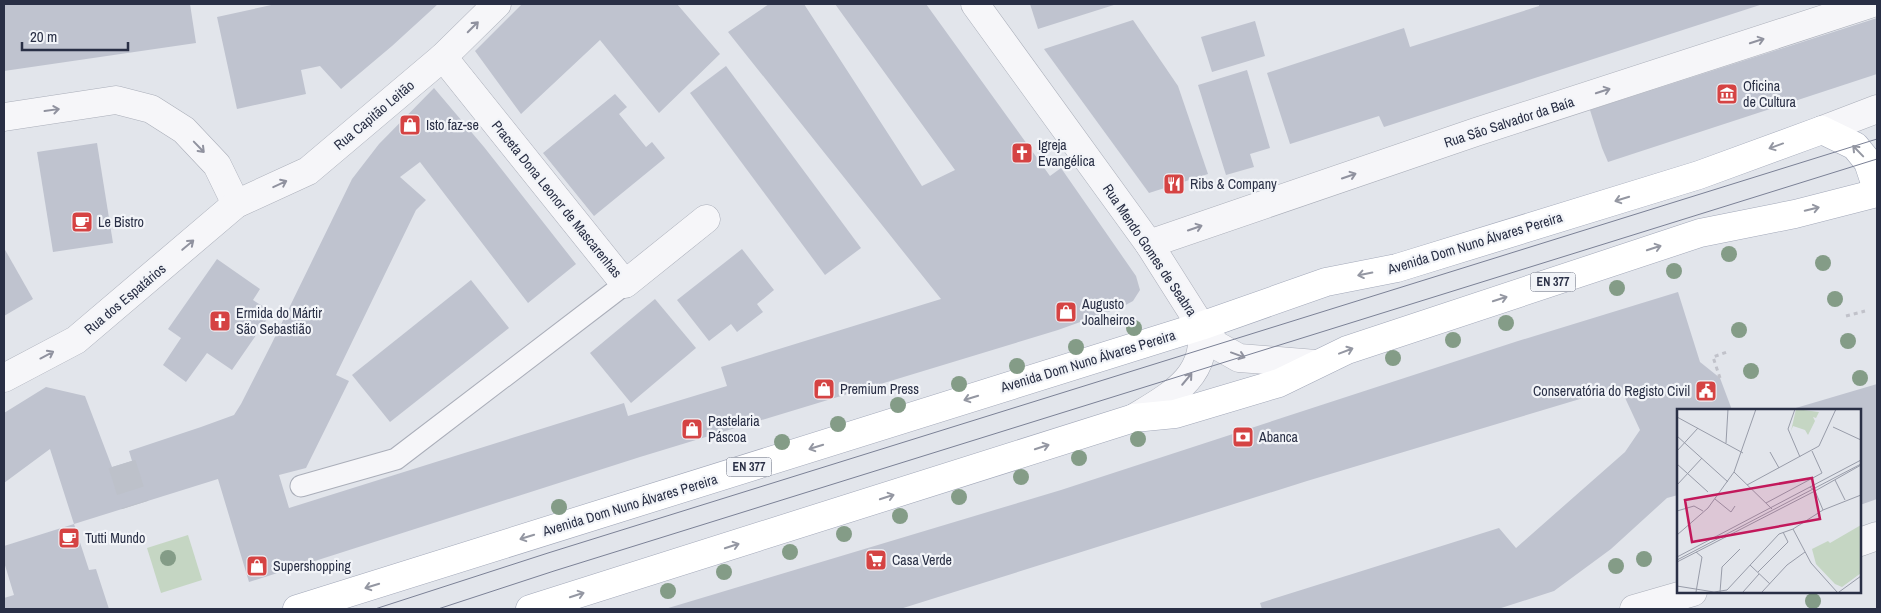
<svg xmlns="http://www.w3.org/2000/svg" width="1881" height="613" font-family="'Archivo Narrow',sans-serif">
<rect width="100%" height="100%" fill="#e2e5eb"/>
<polygon fill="#c5d6c3" points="188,535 202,580 161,593 147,548"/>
<g fill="#bfc3cf">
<polygon points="9,4 190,4 196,43 4,71 4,5"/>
<polygon points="276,4 438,4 392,46 341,89 320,66 301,70 306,94 237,109 217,17"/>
<polygon points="522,4 677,4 720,54 659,113 600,40 521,114 475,51"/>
<polygon points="769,4 804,4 922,186 955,170 835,4 926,4 1050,176 1061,168 1136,276 1140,290 1133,301 1122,307 1058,330 640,457 249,582 218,479 74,524 89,570 96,569 109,609 4,609 4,598 14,595 4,562 4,546 74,524 50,449 4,483 4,413 46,387 85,396 112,467 132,461 129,451 201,427 234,415 241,404 272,343 352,179 379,144 434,88 484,147 576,264 528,303 420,162 400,177 426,200 416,210 336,375 349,381 306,468 279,475 289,508 624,403 628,416 727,386 721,367 941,299 728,32"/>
<polygon points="1030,4 1117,4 1038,29"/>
<polygon points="1539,4 1763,4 1384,127 1379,116 1290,144 1267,73 1404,28 1410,47 1539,6"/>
<polygon points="1877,18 1877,74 1608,162 1602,148 1590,110"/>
<polygon points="1133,20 1178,86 1208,174 1149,193 1044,49"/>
<polygon points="1255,21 1265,56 1212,72 1201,37"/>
<polygon points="726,66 861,248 825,275 690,93"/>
<polygon points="1247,70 1270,148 1250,154 1254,167 1226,175 1198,85"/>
<polygon points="615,94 627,107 619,114 646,147 652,142 665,158 594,216 543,153"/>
<polygon points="97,143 113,243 53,252 37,152"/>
<polygon points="4,248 33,299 4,316"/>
<polygon points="742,249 774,290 757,304 763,312 737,332 731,324 709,341 677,300"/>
<polygon points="217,259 260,289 253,300 272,312 232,370 207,353 186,382 163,365 181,338 168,329"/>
<polygon points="471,280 509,328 390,422 352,375"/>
<polygon points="1678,292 1700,362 1720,378 1732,410 1678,410 1678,495 1667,498 1611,549 1554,591 1498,609 1262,609 1260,603 1499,528 1516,548 1625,452 1640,430 1620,387 1307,481 900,609 665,609 1061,490 1518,341"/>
<polygon points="655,299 696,348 631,403 590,353"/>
<polygon points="1877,384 1877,499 1860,505 1860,410 1789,410"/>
</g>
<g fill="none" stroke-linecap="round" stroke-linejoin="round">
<polyline stroke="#bdc1ca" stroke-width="28" stroke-dasharray="28 14" stroke-linecap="butt" points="122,464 135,505"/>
<g stroke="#aaaeb9" stroke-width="23">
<polyline id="service" points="301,486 396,459 625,284"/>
</g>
<g stroke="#aaaeb9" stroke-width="29">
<g id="minor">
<polyline points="975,4 1149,244 1201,326 1216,345 1239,358 1316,364"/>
<polyline points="443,57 625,284 706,219"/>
<polyline points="4,117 116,100 151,109 184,130 217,165 236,204"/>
<polyline points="1822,130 1877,109"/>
<polyline points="1149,244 1476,132 1870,4"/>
<polyline points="4,378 76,340 236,204 308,171 443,57 497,4"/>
<path d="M 1134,418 C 1170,396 1210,376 1201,326"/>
</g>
</g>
<g stroke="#aaaeb9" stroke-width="29">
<g id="tertiary">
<polyline points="1860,542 1877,536"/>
<polyline points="1634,609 1693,592"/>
</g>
</g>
<g stroke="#a1a7b8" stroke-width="29">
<g id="primary">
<polyline points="297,609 1201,326 1326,282 1397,268 1699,175 1822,130 1855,146 1868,162 1877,189"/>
<polyline points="530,609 1134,418 1175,414 1279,383 1347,350 1700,233 1795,214 1877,193"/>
</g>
</g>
<g stroke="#c1c2ca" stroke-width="3" stroke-dasharray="4 4" stroke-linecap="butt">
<polyline points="1846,316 1865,311"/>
<polyline points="1720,378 1713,357 1727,352"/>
</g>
<use href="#service" stroke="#f6f6f9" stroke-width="21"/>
<use href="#minor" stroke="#f6f6f9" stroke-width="28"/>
<use href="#tertiary" stroke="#f6f6f9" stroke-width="28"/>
<use href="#primary" stroke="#fff" stroke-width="28"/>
<g stroke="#7b8196" stroke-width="1">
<polyline points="375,609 548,553 1877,139"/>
<polyline points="438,609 554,571 1877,159"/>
</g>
</g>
<g fill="#849c87">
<circle cx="1729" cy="254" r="8"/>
<circle cx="1823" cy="263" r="8"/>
<circle cx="1674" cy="271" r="8"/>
<circle cx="1617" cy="288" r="8"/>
<circle cx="1835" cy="299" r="8"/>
<circle cx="1506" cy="323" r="8"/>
<circle cx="1134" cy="328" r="8"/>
<circle cx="1739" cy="330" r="8"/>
<circle cx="1453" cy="340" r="8"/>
<circle cx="1848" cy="341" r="8"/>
<circle cx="1076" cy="347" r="8"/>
<circle cx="1393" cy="358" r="8"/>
<circle cx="1017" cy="366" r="8"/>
<circle cx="1751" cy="371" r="8"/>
<circle cx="1860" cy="378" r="8"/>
<circle cx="959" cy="384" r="8"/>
<circle cx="898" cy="405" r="8"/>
<circle cx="838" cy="424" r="8"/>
<circle cx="1138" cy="439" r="8"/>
<circle cx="782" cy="442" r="8"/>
<circle cx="1079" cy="458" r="8"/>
<circle cx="1021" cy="477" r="8"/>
<circle cx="959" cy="497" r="8"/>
<circle cx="559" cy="507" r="8"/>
<circle cx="900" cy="516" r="8"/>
<circle cx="844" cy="534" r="8"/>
<circle cx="790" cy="552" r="8"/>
<circle cx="168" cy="558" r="8"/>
<circle cx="1644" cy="559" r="8"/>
<circle cx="1616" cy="566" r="8"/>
<circle cx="724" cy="572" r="8"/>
<circle cx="668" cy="591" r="8"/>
<circle cx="1813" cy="601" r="8"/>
</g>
<defs><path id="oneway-shaft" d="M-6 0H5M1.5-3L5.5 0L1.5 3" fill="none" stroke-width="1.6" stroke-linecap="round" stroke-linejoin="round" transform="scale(1.25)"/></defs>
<g stroke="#90929f">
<use href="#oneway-shaft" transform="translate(473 27) rotate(-45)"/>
<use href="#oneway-shaft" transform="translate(1757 41) rotate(-18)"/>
<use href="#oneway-shaft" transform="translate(1603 91) rotate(-18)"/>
<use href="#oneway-shaft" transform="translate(52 110) rotate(-8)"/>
<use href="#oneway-shaft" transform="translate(199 147) rotate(46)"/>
<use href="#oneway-shaft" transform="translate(1349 176) rotate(-19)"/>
<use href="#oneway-shaft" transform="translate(280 184) rotate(-25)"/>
<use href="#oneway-shaft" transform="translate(1195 228) rotate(-19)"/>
<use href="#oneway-shaft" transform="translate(188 245) rotate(-40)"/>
<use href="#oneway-shaft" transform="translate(47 355) rotate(-28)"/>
<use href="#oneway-shaft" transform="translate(1238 355) rotate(20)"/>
<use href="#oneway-shaft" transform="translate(1187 379) rotate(-50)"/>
</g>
<g stroke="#9497a2">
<use href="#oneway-shaft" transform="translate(1776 146) rotate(160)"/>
<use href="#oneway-shaft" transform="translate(1858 151) rotate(-134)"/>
<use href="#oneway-shaft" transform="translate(1622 199) rotate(163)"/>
<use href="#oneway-shaft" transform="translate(1812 209) rotate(-14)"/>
<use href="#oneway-shaft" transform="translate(1654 248) rotate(-18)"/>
<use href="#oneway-shaft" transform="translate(1365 274) rotate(169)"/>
<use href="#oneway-shaft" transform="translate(1500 299) rotate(-18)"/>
<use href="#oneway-shaft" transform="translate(1346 351) rotate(-21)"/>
<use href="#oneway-shaft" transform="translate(971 398) rotate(163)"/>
<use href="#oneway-shaft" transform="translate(816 447) rotate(163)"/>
<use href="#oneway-shaft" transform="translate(1042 447) rotate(-18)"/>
<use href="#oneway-shaft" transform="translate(887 497) rotate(-18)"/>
<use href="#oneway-shaft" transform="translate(527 537) rotate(163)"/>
<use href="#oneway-shaft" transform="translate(732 546) rotate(-18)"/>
<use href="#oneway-shaft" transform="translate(372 586) rotate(163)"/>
<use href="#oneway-shaft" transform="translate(577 595) rotate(-18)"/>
</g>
<defs>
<g id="museum-square" transform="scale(1.125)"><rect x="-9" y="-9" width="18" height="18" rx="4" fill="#d54343" stroke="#f2f4f8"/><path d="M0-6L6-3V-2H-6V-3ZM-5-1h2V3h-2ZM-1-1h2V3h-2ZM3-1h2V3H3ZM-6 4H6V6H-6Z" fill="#fff"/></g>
<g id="shop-square" transform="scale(1.125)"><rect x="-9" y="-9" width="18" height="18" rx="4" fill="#d54343" stroke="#f2f4f8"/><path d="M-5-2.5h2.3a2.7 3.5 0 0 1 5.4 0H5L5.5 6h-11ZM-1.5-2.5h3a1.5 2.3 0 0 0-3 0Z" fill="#fff"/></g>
<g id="church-square" transform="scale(1.125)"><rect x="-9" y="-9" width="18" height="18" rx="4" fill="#d54343" stroke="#f2f4f8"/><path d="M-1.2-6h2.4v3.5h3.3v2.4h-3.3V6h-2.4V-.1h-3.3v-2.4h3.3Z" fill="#fff"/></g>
<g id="restaurant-square" transform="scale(1.125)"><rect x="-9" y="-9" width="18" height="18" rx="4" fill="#d54343" stroke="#f2f4f8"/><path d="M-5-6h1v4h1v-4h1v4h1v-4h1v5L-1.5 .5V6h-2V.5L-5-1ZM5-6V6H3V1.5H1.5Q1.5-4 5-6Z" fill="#fff"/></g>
<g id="cafe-square" transform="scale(1.125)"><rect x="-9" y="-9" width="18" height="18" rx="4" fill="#d54343" stroke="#f2f4f8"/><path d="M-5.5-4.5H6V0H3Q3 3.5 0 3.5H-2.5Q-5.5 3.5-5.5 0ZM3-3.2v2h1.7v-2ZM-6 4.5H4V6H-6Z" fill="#fff"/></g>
<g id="civic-square" transform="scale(1.125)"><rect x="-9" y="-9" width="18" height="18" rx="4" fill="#d54343" stroke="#f2f4f8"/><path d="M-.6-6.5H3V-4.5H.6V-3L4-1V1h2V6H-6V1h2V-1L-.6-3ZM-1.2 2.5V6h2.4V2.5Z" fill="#fff"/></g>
<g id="bank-square" transform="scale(1.125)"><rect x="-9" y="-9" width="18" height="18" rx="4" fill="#d54343" stroke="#f2f4f8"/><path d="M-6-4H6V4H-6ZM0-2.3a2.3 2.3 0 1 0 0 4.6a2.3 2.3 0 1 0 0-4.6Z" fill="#fff"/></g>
<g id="supermarket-square" transform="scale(1.125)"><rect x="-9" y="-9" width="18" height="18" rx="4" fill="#d54343" stroke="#f2f4f8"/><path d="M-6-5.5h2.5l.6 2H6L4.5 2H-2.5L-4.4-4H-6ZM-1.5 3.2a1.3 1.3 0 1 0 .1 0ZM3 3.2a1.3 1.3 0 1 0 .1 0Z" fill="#fff"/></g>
</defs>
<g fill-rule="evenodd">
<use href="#museum-square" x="1727" y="94"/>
<use href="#shop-square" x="410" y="125"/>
<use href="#church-square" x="1022" y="153"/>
<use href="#restaurant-square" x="1174" y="184"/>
<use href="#cafe-square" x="82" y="222"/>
<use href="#shop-square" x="1066" y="312"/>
<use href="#church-square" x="220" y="321"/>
<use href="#shop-square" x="824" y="389"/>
<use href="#civic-square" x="1706" y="391"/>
<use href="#shop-square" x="692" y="429"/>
<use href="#bank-square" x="1243" y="437"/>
<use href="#cafe-square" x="69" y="538"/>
<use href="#supermarket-square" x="876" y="560"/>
<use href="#shop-square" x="257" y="566"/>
</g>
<g text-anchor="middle" stroke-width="4.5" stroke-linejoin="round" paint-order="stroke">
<g fill="#f2f4f8" stroke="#656a7b" stroke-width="1">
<rect x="1530.5" y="272.5" width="45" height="19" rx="4"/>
<rect x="726.5" y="457.5" width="45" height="19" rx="4"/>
</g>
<g font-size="12" font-weight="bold" fill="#292f45">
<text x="1553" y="286">EN 377</text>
<text x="749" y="471">EN 377</text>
</g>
<g font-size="14" fill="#292f45" stroke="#f2f4f8" text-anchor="start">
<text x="1743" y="91">Oficina<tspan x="1743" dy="16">de Cultura</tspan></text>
<text x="426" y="130">Isto faz-se</text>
<text x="1038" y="150">Igreja<tspan x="1038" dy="16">Evangélica</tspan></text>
<text x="1190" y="189">Ribs &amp; Company</text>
<text x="98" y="227">Le Bistro</text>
<text x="1082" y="309">Augusto<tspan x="1082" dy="16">Joalheiros</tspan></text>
<text x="236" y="318">Ermida do Mártir<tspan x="236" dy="16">São Sebastião</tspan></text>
<text x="840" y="394">Premium Press</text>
<text x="1690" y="396" text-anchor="end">Conservatória do Registo Civil</text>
<text x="708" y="426">Pastelaria<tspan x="708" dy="16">Páscoa</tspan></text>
<text x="1259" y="442">Abanca</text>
<text x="85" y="543">Tutti Mundo</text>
<text x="892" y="565">Casa Verde</text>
<text x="273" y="571">Supershopping</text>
</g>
<g font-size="14" fill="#292f45" stroke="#f2f4f8">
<text transform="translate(374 115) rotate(-40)" y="5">Rua Capitão Leitão</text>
<text transform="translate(1509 122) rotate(-18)" y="5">Rua São Salvador da Baía</text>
<text transform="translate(557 199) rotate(51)" y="5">Praceta Dona Leonor de Mascarenhas</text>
<text transform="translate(1475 243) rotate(-17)" y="5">Avenida Dom Nuno Álvares Pereira</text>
<text transform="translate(1150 250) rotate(56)" y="5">Rua Mendo Gomes de Seabra</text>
<text transform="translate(125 299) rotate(-40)" y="5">Rua dos Espatários</text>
<text transform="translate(1088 361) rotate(-17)" y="5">Avenida Dom Nuno Álvares Pereira</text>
<text transform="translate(630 505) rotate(-17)" y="5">Avenida Dom Nuno Álvares Pereira</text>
</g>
</g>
<g transform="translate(1677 409)">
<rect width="184" height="184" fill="#e2e5eb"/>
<path d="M 119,0 L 142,3 L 139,9 L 136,8 L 138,12 L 131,26 L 128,21 L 116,17 L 114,22 ZM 184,116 L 184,164 L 165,178 L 158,175 L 139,155 L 135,140 L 151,132 L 153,134 Z" fill="#c5d6c3"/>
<path fill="none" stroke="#989ca9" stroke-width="1" d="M 118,0 L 111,20 L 123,48M 0,8 L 66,44M 156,18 L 184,31M 0,27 L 51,73M 49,34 L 51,0M 0,42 L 21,19M 93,43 L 102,59M 0,55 L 31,83M 57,63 L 95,100M 158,71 L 168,91M 0,76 L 25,49M 70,76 L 142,37 L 159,0M 133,78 L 184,51M 38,90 L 54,103 L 58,97M 89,94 L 145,64 L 135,42M 146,101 L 138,82 L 184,56M 0,102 L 17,97 L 26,102M 116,120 L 134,154 L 160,183M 0,126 L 31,99 L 57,63 L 79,0M 0,148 L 133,78 L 138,82 L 0,153M 0,151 L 184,55M 73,156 L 93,175M 81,163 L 111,133 L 106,123M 0,177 L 37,183 L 50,181 L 102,125 L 116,120 L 146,101 L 184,86M 19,183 L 25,148 L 19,143M 43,183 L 45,158 L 63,140M 66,183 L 82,165M 85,183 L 110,156 L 128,143M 162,183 L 184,167"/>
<path fill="#c2185b" fill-opacity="0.15" stroke="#c2185b" stroke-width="2.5" d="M 135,69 L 143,110 L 15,133 L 8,91 Z"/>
<rect width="184" height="184" fill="none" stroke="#292f45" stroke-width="2.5"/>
</g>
<rect width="1881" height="613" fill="none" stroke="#292f45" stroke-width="10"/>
<path d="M22 42v8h106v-8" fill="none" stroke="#292f45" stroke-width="2.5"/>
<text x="30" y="42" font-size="15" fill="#292f45" stroke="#f2f4f8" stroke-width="4" paint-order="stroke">20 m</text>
</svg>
